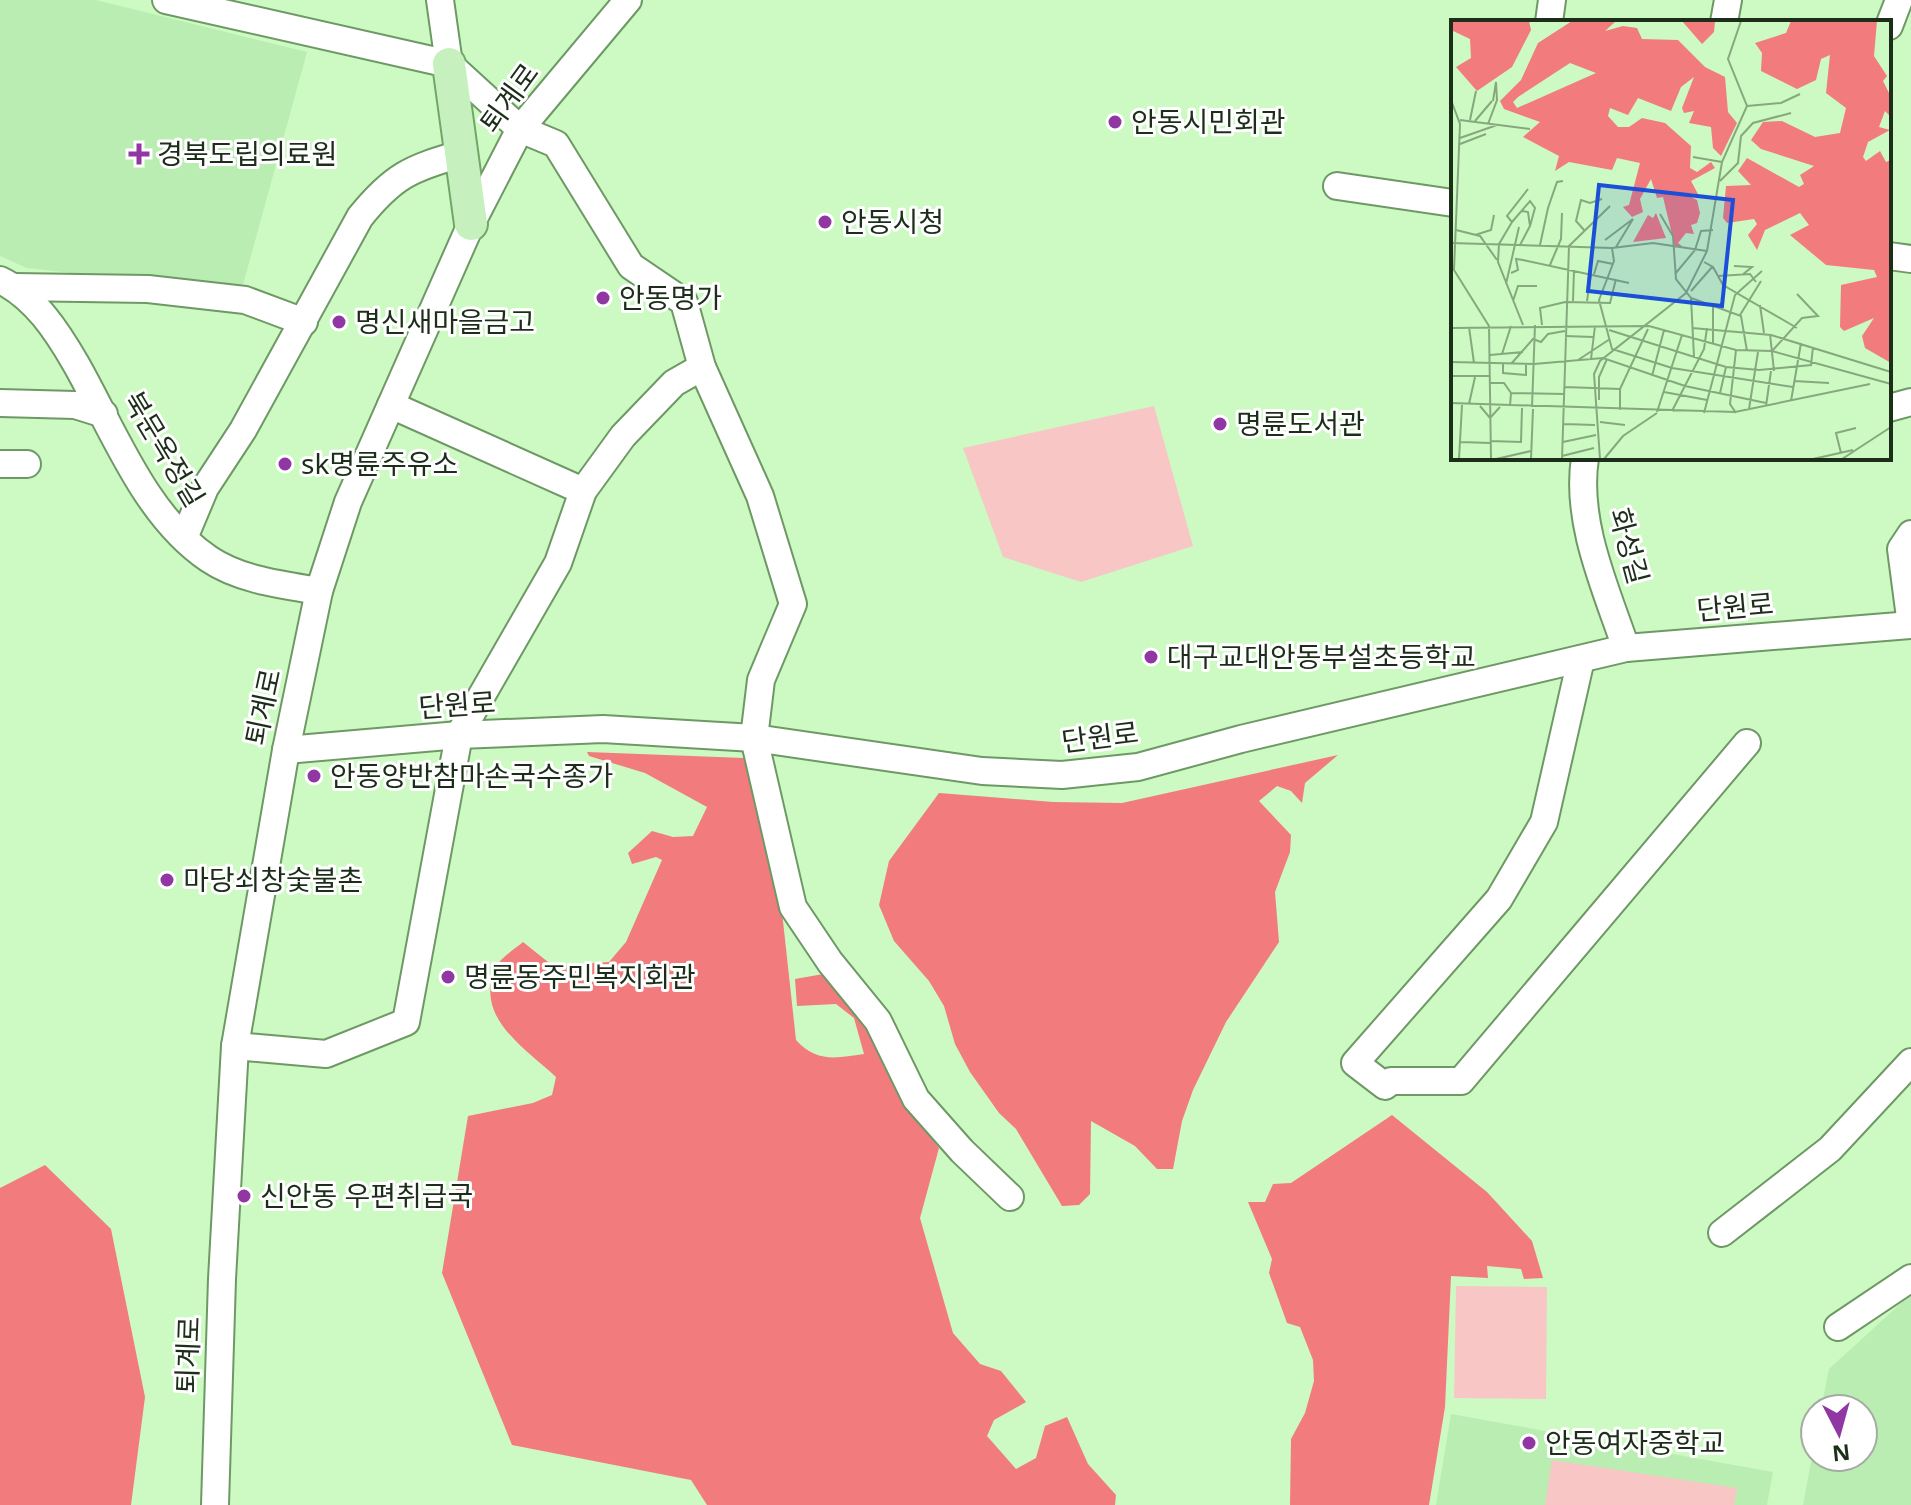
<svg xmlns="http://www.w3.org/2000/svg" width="1911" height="1505" font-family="'Noto Sans','Noto Sans KR',sans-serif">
<rect width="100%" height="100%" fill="#ccfac2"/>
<g fill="#baedb1">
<polygon points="0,0 96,0 307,52 241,292 27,268 0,256"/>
<polygon points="1911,1294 1911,1505 1803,1505 1815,1441 1815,1457 1863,1457 1863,1409 1821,1409 1829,1369"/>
<polygon points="1451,1414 1773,1472 1767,1505 1436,1505"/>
</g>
<g fill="#f8c7c5">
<polygon points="1154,406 1193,546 1081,582 1003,557 963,448"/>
<polygon points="1456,1286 1547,1287 1546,1399 1454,1398"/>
<polygon points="1552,1460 1737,1488 1734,1505 1545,1505"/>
</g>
<g fill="#f27b7d">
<path d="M 587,752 L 744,758 L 782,912 L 796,1040 C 817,1063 836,1058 864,1054 L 854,1018 L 836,1004 L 797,1006 L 795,979 L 829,973 L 871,1022 L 913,1115 L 939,1148 L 920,1218 L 953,1333 L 980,1364 L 1001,1371 L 1026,1402 L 994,1420 L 987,1436 L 1016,1469 L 1036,1458 L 1045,1426 L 1067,1417 L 1088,1464 L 1116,1495 L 1115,1505 L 707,1505 L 691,1480 L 512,1445 L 442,1273 L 468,1116 L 533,1103 L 552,1095 L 556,1077 C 525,1048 473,1017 496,967 C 500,958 515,949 523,942 L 553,966 L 609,962 L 626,942 L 662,860 L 656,857 L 632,864 L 628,853 L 652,831 L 673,837 L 693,836 L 707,807 L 645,773 L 589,756 Z"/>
<polygon points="1338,755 1305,783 1302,803 1291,791 1277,786 1259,801 1291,835 1290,852 1275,892 1279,942 1226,1022 1193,1090 1182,1121 1173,1169 1157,1169 1135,1146 1091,1121 1090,1194 1079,1205 1062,1206 1016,1129 999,1113 970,1072 955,1044 944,1006 929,981 894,941 879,905 889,861 939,793 1053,802 1122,803"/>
<polygon points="1392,1115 1487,1192 1532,1241 1543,1278 1524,1279 1521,1269 1487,1266 1488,1278 1451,1276 1445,1407 1429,1505 1290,1505 1291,1439 1305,1413 1314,1381 1313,1360 1300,1327 1287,1323 1269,1273 1272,1259 1248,1202 1265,1202 1273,1184 1291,1183"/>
<polygon points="45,1165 111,1229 145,1397 131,1505 0,1505 0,1188"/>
</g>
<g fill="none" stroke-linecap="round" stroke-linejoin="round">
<g stroke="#6e9865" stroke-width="30">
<g id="minor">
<polyline points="166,0 449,64 520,129 556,144 631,266 684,302 702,367 760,496 793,604 761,680 754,738 793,907 830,962 878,1021 916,1099 962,1151 1010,1197"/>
<polyline points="440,0 449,64"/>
<polyline points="1549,22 1552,0"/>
<polyline points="1724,22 1728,0"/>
<polyline points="1889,26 1899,0"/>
<polyline points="1337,186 1453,203"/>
<polyline points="1889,256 1911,259"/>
<path d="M 0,280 C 35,297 57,331 76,364 C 113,429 145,516 209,559 C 240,580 283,585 319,591"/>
<polyline points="14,287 148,289 245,300 304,322"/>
<polyline points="0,403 75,405 104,414"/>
<polyline points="391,405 583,491"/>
<polyline points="1889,408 1911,402"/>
<path d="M 1585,458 C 1575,522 1606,589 1626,648"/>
<polyline points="0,464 27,464"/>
<path d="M 184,538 L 205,488 L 243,430 L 360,217 C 393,176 411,168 461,154"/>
<polyline points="1911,625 1901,549 1911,534"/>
<polyline points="1581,659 1544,822 1499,899 1355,1063 1385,1086 1391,1081 1461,1081 1747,743"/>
<polyline points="286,750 459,735 603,729 754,738 982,771 1062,775 1138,767 1241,739 1626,648 1911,625"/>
<polyline points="235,1046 326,1054 406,1022 459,735 558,563 583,491 623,436 674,383 702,367"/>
<polyline points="1722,1233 1830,1149 1911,1062"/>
<polyline points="1838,1327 1911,1278"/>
<polyline points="215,1505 222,1279 235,1046 286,750 319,591 348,502 471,224 520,129 628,0"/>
</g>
</g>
<g stroke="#72a668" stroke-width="36">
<polyline id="major" points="449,64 471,224"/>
</g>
<use href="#minor" stroke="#fff" stroke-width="26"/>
<use href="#major" stroke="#c6f1be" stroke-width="32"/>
</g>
<g fill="#9037a3" stroke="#fff" stroke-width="3">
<circle cx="1115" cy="122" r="8"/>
<path d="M135 142h8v8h8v8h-8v8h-8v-8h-8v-8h8z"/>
<circle cx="825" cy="222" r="8"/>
<circle cx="603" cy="298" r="8"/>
<circle cx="339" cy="322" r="8"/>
<circle cx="1220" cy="424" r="8"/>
<circle cx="285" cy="464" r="8"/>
<circle cx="1151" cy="657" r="8"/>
<circle cx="314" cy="776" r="8"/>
<circle cx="167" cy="880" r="8"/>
<circle cx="448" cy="977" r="8"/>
<circle cx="244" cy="1196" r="8"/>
<circle cx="1529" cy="1443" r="8"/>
</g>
<g text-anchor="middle" stroke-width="6" stroke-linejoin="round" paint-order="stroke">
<g font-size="28" fill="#1c2e19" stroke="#fff">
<text transform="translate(509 98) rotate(-54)" y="10">퇴계로</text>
<text transform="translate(164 449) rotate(59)" y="10">북문옥정길</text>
<text transform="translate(1629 546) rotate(75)" y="10">화성길</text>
<text transform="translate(1735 607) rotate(-5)" y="10">단원로</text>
<text transform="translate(457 705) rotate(-4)" y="10">단원로</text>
<text transform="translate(263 707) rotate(-78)" y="10">퇴계로</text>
<text transform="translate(1100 737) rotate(-7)" y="10">단원로</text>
<text transform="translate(188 1355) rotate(-88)" y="10">퇴계로</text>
</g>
<g font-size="28" fill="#1c2e19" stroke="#fff" text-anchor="start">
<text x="1131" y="132">안동시민회관</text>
<text x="157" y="164">경북도립의료원</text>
<text x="841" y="232">안동시청</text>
<text x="619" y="308">안동명가</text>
<text x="355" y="332">명신새마을금고</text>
<text x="1236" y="434">명륜도서관</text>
<text x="301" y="474">sk명륜주유소</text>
<text x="1167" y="667">대구교대안동부설초등학교</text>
<text x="330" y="786">안동양반참마손국수종가</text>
<text x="183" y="890">마당쇠창숯불촌</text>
<text x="464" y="987">명륜동주민복지회관</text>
<text x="260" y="1206">신안동 우편취급국</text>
<text x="1545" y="1453">안동여자중학교</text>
</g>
</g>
<g transform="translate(1451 20)">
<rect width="440" height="440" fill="#ccfac2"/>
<path d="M 0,1 L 78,1 L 80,10 L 61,47 L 26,71 L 5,47 L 20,38 L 19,19 L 0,10 ZM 121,1 L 165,1 L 154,11 L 172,6 L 186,8 L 191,19 L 227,20 L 254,47 L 274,57 L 277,92 L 286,103 L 270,136 L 262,128 L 260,107 L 238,103 L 243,91 L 233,93 L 231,88 L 243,57 L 230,67 L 220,91 L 187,78 L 177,95 L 159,88 L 157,96 L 167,107 L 178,107 L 191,98 L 214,103 L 240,126 L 239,148 L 246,152 L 260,142 L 264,148 L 240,161 L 247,174 L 232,173 L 246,180 L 249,193 L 246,203 L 240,205 L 243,214 L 235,213 L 227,223 L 231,226 L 224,227 L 212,177 L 206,178 L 200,159 L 189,179 L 192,192 L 181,197 L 172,187 L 178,185 L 189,143 L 166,138 L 161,150 L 118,142 L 104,151 L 108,136 L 72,117 L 89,102 L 53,89 L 49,81 L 70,60 L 87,23 ZM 119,43 L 145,53 L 66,88 L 62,82 L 67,77 ZM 231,1 L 264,1 L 263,12 L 251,24 ZM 340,1 L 426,1 L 423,36 L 436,56 L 432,61 L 440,77 L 440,97 L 434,91 L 428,107 L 439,110 L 417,122 L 412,137 L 415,141 L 429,131 L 435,142 L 440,140 L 440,343 L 414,328 L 411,316 L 423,298 L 393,311 L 389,307 L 390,265 L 426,257 L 423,250 L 375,245 L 339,215 L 358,205 L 349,193 L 314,210 L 306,230 L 297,215 L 306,204 L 303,199 L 276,203 L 272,198 L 275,166 L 300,165 L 287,151 L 296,138 L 348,167 L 353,164 L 349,155 L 363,146 L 310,129 L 300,120 L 312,102 L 331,101 L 364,117 L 389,113 L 395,88 L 375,73 L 379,35 L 370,39 L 365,60 L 346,69 L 310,51 L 311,33 L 304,23 L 335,13 ZM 205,193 L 215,218 L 182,222 L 197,195 L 202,198 Z" fill="#f27b7d" fill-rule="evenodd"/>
<path fill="none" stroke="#86a87e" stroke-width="2" d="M 0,80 L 9,104 L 3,250 L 38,306 L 40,439M 296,86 L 330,83 L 349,74M 9,100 L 79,109M 19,100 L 25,71M 24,101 L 41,81M 37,104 L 46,80 L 45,62 L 42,81M 9,118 L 46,105M 9,124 L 35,114M 242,137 L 271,142M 269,161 L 287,143 L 290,116 L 302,103 L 340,93M 209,194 L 222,216 L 225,259 L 240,278 L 290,296 L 296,331M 61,202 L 79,181 L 84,188 L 79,206M 5,210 L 29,216 L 46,240M 133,210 L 125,201 L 130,180 L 139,183 L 151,179M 24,215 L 40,210 L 43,195M 154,220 L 182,199 L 165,227M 0,223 L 161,228 L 202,223 L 256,231M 69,225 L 79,206 L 77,192 L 71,191M 89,225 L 97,188 L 106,162 L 112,161M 161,228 L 163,241 L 148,280 L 161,329 L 221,348 L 342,367M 253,242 L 262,247 L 272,265 L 346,308M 99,245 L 110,219 L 111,193M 283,246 L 301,247 L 291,255M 60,253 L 67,250 L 65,239 L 72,240 L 178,263M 143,254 L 147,241 L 162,244M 224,254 L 244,230 L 250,211 L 262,210M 267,256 L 299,254 L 305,262M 55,264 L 68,207M 240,271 L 262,246M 240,278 L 243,337M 62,281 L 67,266 L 86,266M 122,281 L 123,250M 136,281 L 140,254M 262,285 L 262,323M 309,285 L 313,313M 289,295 L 310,261M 72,305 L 47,242 L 48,224 L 61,202 L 56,196 L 77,169M 91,305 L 89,288 L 114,282 L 159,283 L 165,259M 18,307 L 23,343M 0,308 L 198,306 L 285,330 L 321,331 L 440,364M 241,308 L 320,315 L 440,352M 158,310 L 275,347 L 308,350 L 360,345 L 362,327M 319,314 L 323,351M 114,316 L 142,317M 321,331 L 351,298 L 367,296 L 346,274M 51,334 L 60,306M 39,335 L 72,332M 140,339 L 144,306M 127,340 L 159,319M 0,342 L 83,344 L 152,338 L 234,366 L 315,383M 52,344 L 52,353 L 75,355 L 75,344M 60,344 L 82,319 L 90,322 L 97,314 L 114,311M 0,356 L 39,356M 201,356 L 213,310M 343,361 L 378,363M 39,363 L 53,363 L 60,373 L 59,386M 114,367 L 169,369M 213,372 L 256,380M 60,373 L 114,374M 269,373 L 275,347M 148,380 L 148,357 L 156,339M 340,381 L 350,323M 0,383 L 284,392 L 419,364M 18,384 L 24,357M 29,386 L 39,398 L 49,387M 315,386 L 320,351M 81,387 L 84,305M 298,389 L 307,332M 169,390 L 169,369 L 197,309M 221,391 L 253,329 L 256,308M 206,392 L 231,315M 253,393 L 284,275 L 311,251M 285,393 L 279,384 L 285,330M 149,402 L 174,405M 113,404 L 144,405M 40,421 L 70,422 L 71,388M 9,422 L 40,423M 112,422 L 145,415M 390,433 L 385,413 L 405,408M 111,436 L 143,428M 8,439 L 11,385M 45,439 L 80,431M 80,439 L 82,389M 111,439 L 118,226 L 159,186M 149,439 L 143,354 L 149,341 L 235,273 L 256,231 L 271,142 L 296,86 L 277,39 L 290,1M 153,439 L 172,416 L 206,393M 362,439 L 402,430M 391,439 L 440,407"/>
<path fill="#1d4ed8" fill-opacity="0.15" stroke="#1d4ed8" stroke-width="4" d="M 148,165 L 282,180 L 271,286 L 137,271 Z"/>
<rect width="440" height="440" fill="none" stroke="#1c2e19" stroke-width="4"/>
</g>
<g transform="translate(1839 1433) rotate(174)"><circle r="38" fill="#ffffff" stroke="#a4aba3" stroke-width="2"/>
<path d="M0-6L14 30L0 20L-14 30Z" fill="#9037a3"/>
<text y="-12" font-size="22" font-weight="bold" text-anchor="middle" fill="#1c2e19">N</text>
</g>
</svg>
